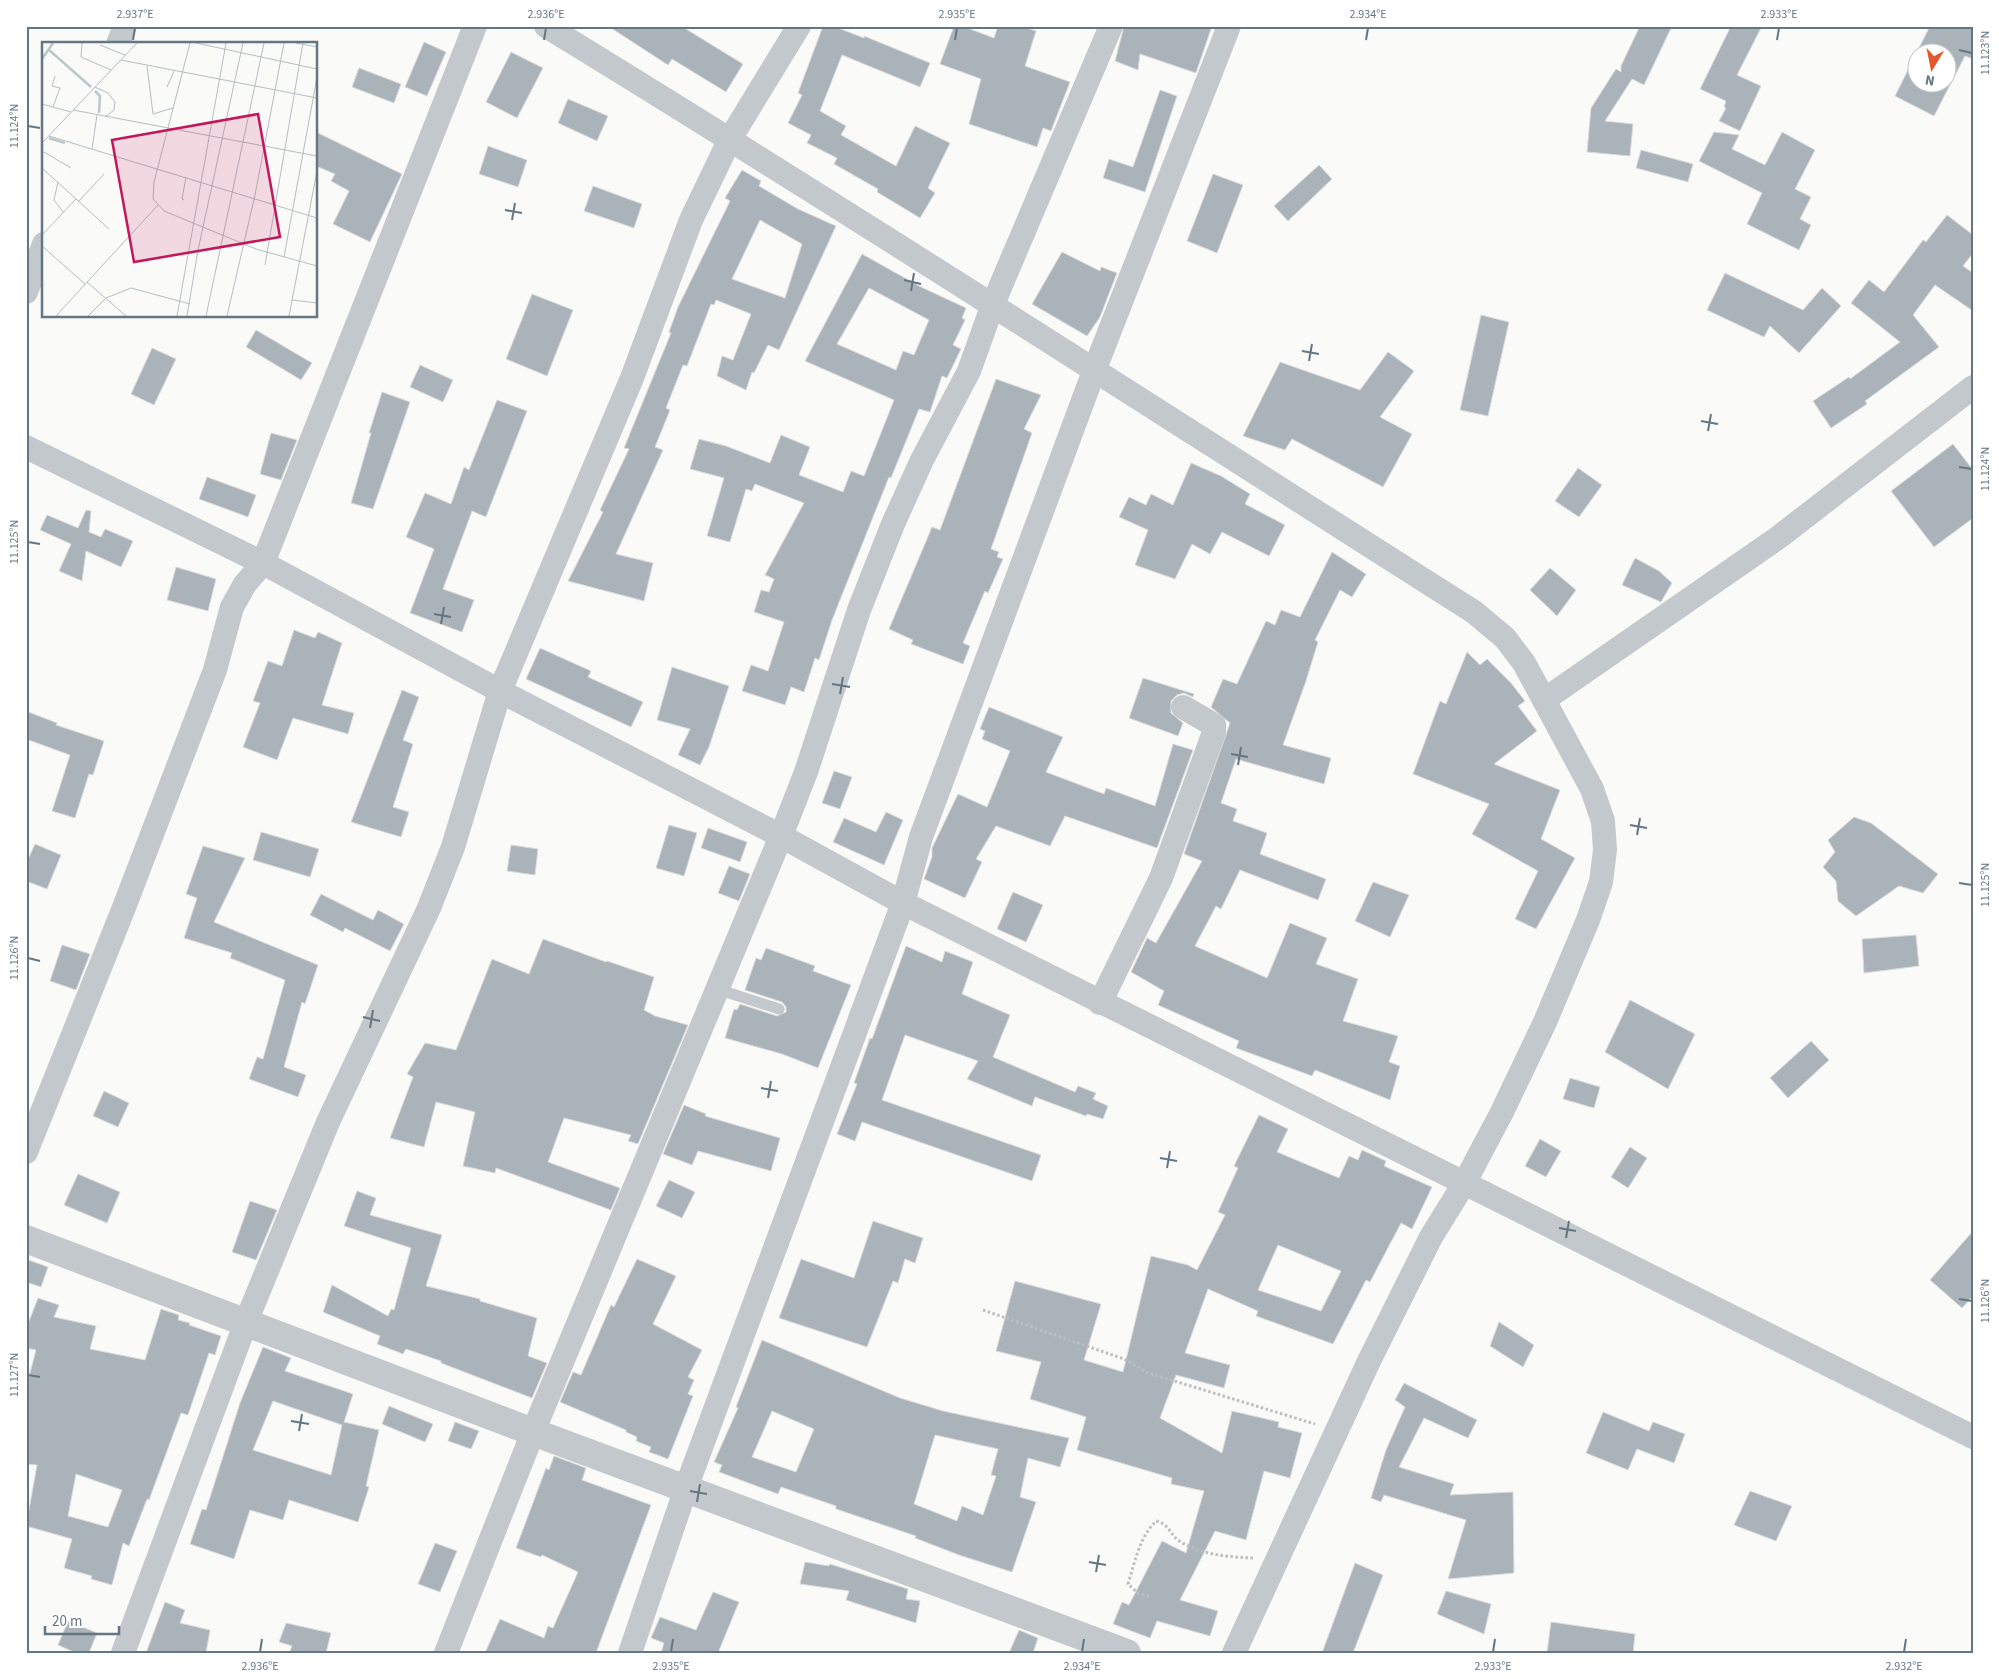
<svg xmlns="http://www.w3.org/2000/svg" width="1999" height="1679" font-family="'Source Sans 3',sans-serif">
<rect width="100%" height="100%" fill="#fafaf8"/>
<g fill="#aab3b9" stroke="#dcdcda" fill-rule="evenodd">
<polygon points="608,26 681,26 743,64 726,92 672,59 668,65"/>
<polygon points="823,26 833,26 864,38 864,36 930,63 920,87 842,55 820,111 846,126 841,135 896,166 915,126 950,143 928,188 935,193 920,218 877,192 878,189 834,164 837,158 807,143 811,135 788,123 802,95 798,93"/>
<polygon points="954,26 962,26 994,38 998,26 1020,26 1036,31 1025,66 1070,82 1051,131 1043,128 1037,147 969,124 981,79 940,64"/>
<polygon points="1124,26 1212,26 1196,73 1140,54 1138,70 1115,61"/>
<polygon points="1640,26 1672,26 1644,85 1632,79 1605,121 1633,124 1630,156 1587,152 1591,108 1616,69 1621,72 1621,66"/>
<polygon points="1731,26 1762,26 1737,75 1761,86 1740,131 1719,121 1726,108 1724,107 1726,101 1700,89"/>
<polygon points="1930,26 1973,26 1973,59 1965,56 1934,116 1895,96 1916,54 1916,82 1946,82 1946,52 1917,52"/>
<polygon points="424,42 446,52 427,96 405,87"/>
<polygon points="511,52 543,68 517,118 486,102"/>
<polygon points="359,68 401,84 394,103 352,87"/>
<polygon points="1160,90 1177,96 1145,192 1103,178 1109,159 1133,167"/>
<polygon points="568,99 608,116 597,141 558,123"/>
<polygon points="316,132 402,174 370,242 333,224 349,191 331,181 335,174 316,166"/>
<polygon points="1714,132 1739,135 1732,149 1765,165 1782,132 1815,150 1795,189 1811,197 1800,219 1811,225 1799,250 1747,224 1762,193 1699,161"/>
<polygon points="488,146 527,160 518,187 479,174"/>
<polygon points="1641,150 1693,164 1688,182 1636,168"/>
<polygon points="1319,165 1332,179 1288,221 1274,206"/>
<path d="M 742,170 L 761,181 L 759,186 L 798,209 L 836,226 L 779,350 L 768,345 L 754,373 L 752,372 L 746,390 L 717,376 L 722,356 L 733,360 L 751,314 L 716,300 L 714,305 L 711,304 L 687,366 L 683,365 L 666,408 L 670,410 L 655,447 L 663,450 L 616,554 L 653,563 L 644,601 L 568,581 L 603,512 L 600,510 L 629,449 L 624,448 L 671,333 L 669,332 L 678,307 L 730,201 L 725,198 ZM 760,220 L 802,244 L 785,298 L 732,279 Z"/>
<polygon points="1213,174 1243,185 1217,253 1187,241"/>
<polygon points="593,186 642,204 634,228 584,211"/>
<polygon points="1947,215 1973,235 1973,253 1963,266 1973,273 1973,311 1935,285 1913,315 1939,347 1865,401 1867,404 1831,428 1813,401 1849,377 1850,379 1900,342 1851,303 1869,280 1884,292 1923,240 1926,242"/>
<polygon points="1062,252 1100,271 1101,267 1117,273 1100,317 1087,336 1032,304"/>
<path d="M 862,254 L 921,287 L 966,308 L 962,318 L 965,320 L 953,345 L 961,349 L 947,378 L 942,376 L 930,412 L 919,409 L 891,478 L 889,477 L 832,620 L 819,660 L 815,658 L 804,692 L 791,687 L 785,705 L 742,691 L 751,665 L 768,671 L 784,622 L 754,612 L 761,590 L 769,592 L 774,579 L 765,575 L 804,503 L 755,484 L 752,491 L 746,489 L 730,542 L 707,536 L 724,478 L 690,469 L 699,439 L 726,446 L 770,463 L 781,435 L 810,447 L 799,475 L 843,492 L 851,471 L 864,476 L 894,400 L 805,361 ZM 869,288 L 929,320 L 914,355 L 903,351 L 896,370 L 837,344 Z"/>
<polygon points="1725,273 1803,310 1822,288 1841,306 1799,353 1770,326 1764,337 1707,310"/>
<polygon points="532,294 573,310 547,376 506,359"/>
<polygon points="1481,315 1509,322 1488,416 1460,410"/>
<polygon points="256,330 312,363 301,380 246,347"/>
<polygon points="152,348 176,359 154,405 131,394"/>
<polygon points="1388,352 1414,371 1380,417 1412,434 1383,487 1292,439 1285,450 1243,436 1280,362 1360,390"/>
<polygon points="420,365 453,380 443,402 410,387"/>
<polygon points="996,379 1041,395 1024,429 1032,433 991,549 999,552 997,557 1003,559 988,593 985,591 963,643 970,646 963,664 911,644 913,640 889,629 932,527 940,530"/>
<polygon points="382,392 410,402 373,509 351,503 371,433 369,433"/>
<polygon points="497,400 527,411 486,517 472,511 443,589 474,600 462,632 410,613 434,549 406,537 425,493 451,504 464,467 469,470"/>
<polygon points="271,433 297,440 281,480 260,474"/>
<polygon points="1953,444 1973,470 1973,518 1934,547 1891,491"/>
<polygon points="1191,463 1221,476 1250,494 1245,504 1285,525 1269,556 1222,532 1210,554 1192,544 1175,579 1135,565 1148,530 1119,517 1129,497 1146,505 1151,494 1173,505"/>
<polygon points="1578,468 1602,485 1579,517 1555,501"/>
<polygon points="207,477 256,495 248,517 199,499"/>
<polygon points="86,510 91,511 89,532 101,537 105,529 133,541 121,567 86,551 82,581 59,571 71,544 40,530 47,515 78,528"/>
<polygon points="1332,552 1366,574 1352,597 1340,590 1315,640 1318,642 1306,681 1283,745 1331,758 1324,784 1236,759 1221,803 1237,809 1233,821 1267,833 1260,854 1326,879 1318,900 1240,870 1221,909 1216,906 1195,946 1267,978 1290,923 1327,938 1316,964 1358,979 1343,1021 1398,1036 1389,1062 1400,1066 1390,1100 1315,1070 1312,1076 1236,1048 1239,1041 1158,1005 1164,991 1131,972 1147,938 1156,943 1202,861 1184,854 1230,723 1211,707 1223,679 1237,684 1266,621 1275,625 1281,610 1300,617"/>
<polygon points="1635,558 1659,571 1672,583 1661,602 1622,585"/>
<polygon points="176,567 216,579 208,611 167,600"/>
<polygon points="1550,568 1576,590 1557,616 1530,590"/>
<polygon points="294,630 315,638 318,632 342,643 322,705 354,713 348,734 293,718 277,760 243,747 260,703 253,701 268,661 282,666"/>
<polygon points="540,648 591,671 588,677 643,702 631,727 526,679"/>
<polygon points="1467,652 1480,665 1487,659 1511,683 1525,701 1518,706 1537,731 1494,764 1560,790 1541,839 1575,858 1536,929 1515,919 1538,871 1472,834 1489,804 1413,774 1440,701 1446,704"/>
<polygon points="672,667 729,686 709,747 700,765 678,755 690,729 657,720"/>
<polygon points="1143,678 1194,694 1193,697 1184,693 1177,695 1171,701 1171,713 1183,723 1178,736 1129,718"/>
<polygon points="402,690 419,697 403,740 413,744 393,807 409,812 401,837 351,822"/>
<polygon points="989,707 1063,737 1046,772 1104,794 1106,788 1155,806 1173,744 1193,750 1157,848 1065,816 1050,846 996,826 976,859 982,862 965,898 924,879 932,857 932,848 958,794 987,807 1010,751 982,739 985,731 980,729"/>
<polygon points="26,711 57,723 56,725 104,741 93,775 89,774 75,818 52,811 70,755 26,739"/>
<polygon points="834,771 852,777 840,809 822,803"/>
<polygon points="886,812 903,820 884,865 833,842 844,818 876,832"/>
<polygon points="1854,817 1871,823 1938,874 1923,893 1899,886 1856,916 1838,901 1836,881 1823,867 1835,852 1828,840"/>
<polygon points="669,825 697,833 684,876 656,868"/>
<polygon points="708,828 747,842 740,862 701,848"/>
<polygon points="261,832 319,849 310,877 253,860"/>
<polygon points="35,844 61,855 47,889 26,881 26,864"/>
<polygon points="511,845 538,849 535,875 507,871"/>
<polygon points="203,846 245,858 214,922 318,965 305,1004 302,1002 284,1067 306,1075 298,1097 249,1079 257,1057 263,1059 285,980 230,958 232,953 184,938 197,898 186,894"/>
<polygon points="729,866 750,874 739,901 718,893"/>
<polygon points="1373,882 1409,895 1390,937 1355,921"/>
<polygon points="1013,892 1043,905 1026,942 997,929"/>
<polygon points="321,894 373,920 378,910 404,924 390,951 345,928 343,932 310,915"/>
<polygon points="1916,935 1919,966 1864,973 1862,939"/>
<polygon points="543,939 606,962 607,961 654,977 644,1010 655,1016 688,1025 638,1144 628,1141 631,1135 564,1118 548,1162 620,1188 611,1210 496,1168 495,1173 463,1166 475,1112 436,1102 424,1147 390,1138 413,1077 407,1074 425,1043 456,1050 492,959 529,974"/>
<polygon points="62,945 90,954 76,990 50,981"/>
<polygon points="906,946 942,962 945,951 973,962 962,994 1010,1015 993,1057 1075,1092 1078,1086 1096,1093 1093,1099 1108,1106 1103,1119 1087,1114 1086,1116 1035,1097 1032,1106 967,1079 978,1061 905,1035 882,1100 1041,1155 1032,1181 862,1122 855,1141 837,1134 857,1084 854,1083 870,1038 872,1039"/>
<polygon points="766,948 815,966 813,971 851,985 818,1068 782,1054 725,1038 734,1009 737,1010 740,1004 777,1016 786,1012 786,1007 782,1002 745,990 756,958 761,960"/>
<polygon points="1630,1000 1695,1034 1668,1089 1605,1052"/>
<polygon points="1811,1041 1829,1060 1788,1098 1770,1078"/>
<polygon points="1570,1078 1600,1087 1594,1108 1563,1099"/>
<polygon points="104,1091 129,1103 118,1127 93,1116"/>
<polygon points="684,1105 706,1114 705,1116 780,1138 771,1171 698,1151 692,1165 663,1154"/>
<path d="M 1259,1115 L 1288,1129 L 1277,1152 L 1339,1178 L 1349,1156 L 1358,1160 L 1362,1150 L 1386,1161 L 1384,1166 L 1432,1187 L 1412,1229 L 1401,1223 L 1370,1282 L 1366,1280 L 1333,1344 L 1256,1316 L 1258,1311 L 1208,1289 L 1185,1353 L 1230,1365 L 1224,1388 L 1176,1375 L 1160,1418 L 1222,1453 L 1232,1411 L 1279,1422 L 1278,1427 L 1302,1433 L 1290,1478 L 1264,1471 L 1246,1540 L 1215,1531 L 1180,1600 L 1218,1611 L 1210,1636 L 1157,1621 L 1150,1638 L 1113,1624 L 1122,1602 L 1129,1605 L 1162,1541 L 1186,1553 L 1204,1491 L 1171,1484 L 1172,1478 L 1077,1450 L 1086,1417 L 1030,1399 L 1041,1362 L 996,1351 L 1015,1281 L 1101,1304 L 1084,1360 L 1123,1372 L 1151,1256 L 1188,1265 L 1197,1270 L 1225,1215 L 1218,1212 L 1238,1168 L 1234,1166 ZM 1278,1245 L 1341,1271 L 1321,1311 L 1258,1290 Z"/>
<polygon points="1540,1139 1561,1151 1546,1177 1525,1166"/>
<polygon points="1630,1147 1647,1158 1628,1188 1611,1177"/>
<polygon points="78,1174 120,1192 107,1223 64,1205"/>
<polygon points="669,1180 695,1192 682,1218 656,1206"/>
<polygon points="357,1191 376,1198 370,1215 442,1235 426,1286 480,1299 480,1301 537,1318 528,1356 547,1363 532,1398 441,1363 441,1361 406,1349 403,1354 377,1344 380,1336 323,1312 332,1285 388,1316 391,1309 394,1310 411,1248 344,1226"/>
<polygon points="250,1201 277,1210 256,1260 232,1252"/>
<polygon points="873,1221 923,1238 915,1263 905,1259 898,1283 893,1281 867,1347 779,1318 801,1259 854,1278"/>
<polygon points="1973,1231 1973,1296 1962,1308 1930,1280"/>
<polygon points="26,1259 48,1267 41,1287 26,1282"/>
<polygon points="637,1259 676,1276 653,1324 702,1350 688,1377 694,1380 688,1394 693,1396 668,1459 649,1452 651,1447 636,1441 637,1437 626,1432 626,1430 560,1402 573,1372 581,1375 611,1305 614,1307"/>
<path d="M 38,1298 L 59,1305 L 54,1317 L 96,1326 L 90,1349 L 145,1360 L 161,1309 L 179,1315 L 178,1320 L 190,1323 L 189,1325 L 221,1336 L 215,1355 L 209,1353 L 188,1415 L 181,1413 L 149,1500 L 147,1499 L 129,1546 L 123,1543 L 112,1585 L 91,1579 L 92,1576 L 64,1568 L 72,1539 L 26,1526 L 37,1465 L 26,1464 L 26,1388 L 36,1350 L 26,1348 L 26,1329 ZM 76,1474 L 122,1490 L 108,1527 L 68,1516 Z"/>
<polygon points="1499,1322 1534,1345 1523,1367 1490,1346"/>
<path d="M 762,1340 L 900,1398 L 943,1411 L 1069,1438 L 1060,1467 L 1028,1458 L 1020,1497 L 1036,1502 L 1012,1572 L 959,1555 L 915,1538 L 916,1536 L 836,1509 L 836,1506 L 781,1487 L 778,1494 L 719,1472 L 722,1465 L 714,1462 L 738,1408 L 736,1407 ZM 772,1411 L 814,1429 L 796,1472 L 752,1457 ZM 935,1435 L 998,1449 L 991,1475 L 996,1476 L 983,1515 L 962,1506 L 957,1521 L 914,1504 Z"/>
<path d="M 263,1347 L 291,1358 L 285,1371 L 353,1394 L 344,1422 L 379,1430 L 366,1486 L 369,1487 L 358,1522 L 289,1500 L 283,1520 L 250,1510 L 234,1559 L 190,1544 L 202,1509 L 206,1510 L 240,1403 ZM 273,1401 L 342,1425 L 331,1475 L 253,1450 Z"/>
<polygon points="1404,1383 1477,1420 1468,1438 1424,1418 1399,1467 1454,1484 1450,1495 1513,1492 1514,1573 1448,1579 1466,1520 1384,1495 1381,1502 1371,1498 1386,1450 1405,1407 1395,1400"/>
<polygon points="389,1406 433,1424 425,1442 382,1424"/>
<polygon points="1603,1412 1649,1431 1653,1422 1685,1434 1674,1463 1637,1449 1628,1470 1586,1453"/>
<polygon points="455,1422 479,1431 471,1449 448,1441"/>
<polygon points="554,1456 586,1468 582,1480 651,1505 596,1653 485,1653 500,1619 544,1638 548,1626 553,1628 578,1572 542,1555 541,1557 516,1548 546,1468 549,1470"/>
<polygon points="1750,1491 1792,1506 1776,1541 1734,1525"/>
<polygon points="435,1543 457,1551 440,1592 418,1584"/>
<polygon points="805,1562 829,1566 830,1564 908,1589 906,1599 920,1601 916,1623 846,1600 849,1591 800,1584"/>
<polygon points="1355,1563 1383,1575 1353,1653 1322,1653"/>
<polygon points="1446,1591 1491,1604 1484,1634 1437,1614"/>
<polygon points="713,1592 739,1602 718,1653 661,1653 664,1643 651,1638 660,1617 696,1630"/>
<polygon points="165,1602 185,1610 180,1623 210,1630 206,1653 146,1653"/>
<polygon points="68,1621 97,1633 89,1653 76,1653 58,1645"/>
<polygon points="1551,1622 1635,1634 1633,1653 1547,1653"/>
<polygon points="286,1623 331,1633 326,1653 289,1653 292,1646 279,1642"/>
<polygon points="1019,1630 1038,1638 1033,1653 1009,1653"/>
</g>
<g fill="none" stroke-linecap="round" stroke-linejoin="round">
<g stroke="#bbbfc2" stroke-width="3" stroke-dasharray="2.5 2.5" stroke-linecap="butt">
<polyline points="983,1310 1124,1359 1148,1373 1315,1424"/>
<path d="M 1149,1596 L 1139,1594 L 1128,1584 C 1135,1562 1139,1538 1156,1521 C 1170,1524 1170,1536 1181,1542 C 1202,1555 1229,1557 1253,1558"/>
</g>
<polyline stroke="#c3c8cc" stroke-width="11" points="717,989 779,1009"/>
<g stroke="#c3c8cc" stroke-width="24">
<path d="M 546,26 C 858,217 1165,416 1474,612 L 1505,638 L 1524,663 L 1592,789 L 1603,821 L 1605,850 L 1601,882 L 1588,920 L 1545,1022 L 1502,1112 L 1465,1182 L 1431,1237 L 1369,1361 L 1234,1653"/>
<polyline points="118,44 125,26"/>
<polyline points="26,292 44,244"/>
<polyline points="26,447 263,563 500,691 781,836 903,903 1973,1437"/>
<polyline points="1544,700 1779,537 1973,387"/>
<polyline points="1100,1003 1161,878 1214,732 1214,725 1183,707"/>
<polyline points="26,1152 123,910 215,670 232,607 245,584 263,563 475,26"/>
<polyline points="123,1653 246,1322 328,1122 429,908 453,847 500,691 632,378 691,220 730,139 799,26"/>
<polyline points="446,1653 533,1432 781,836 806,772 859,610 893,524 922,460 969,371 993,304 1111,26"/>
<polyline points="630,1653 686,1488 903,903 921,837 1094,371 1229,26"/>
</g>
<polyline stroke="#c3c8cc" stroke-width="28" points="26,1239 533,1432 1127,1653"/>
</g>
<path fill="none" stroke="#657683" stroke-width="2" d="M 133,40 L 135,28M 544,40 L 546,28M 955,40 L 957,28M 1366,40 L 1368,28M 1777,40 L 1779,28M 1959,50 L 1972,53M 28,126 L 40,128M 505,210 L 522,213M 512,220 L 515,203M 904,280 L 921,284M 911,291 L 914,273M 1302,351 L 1319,354M 1309,361 L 1312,344M 1701,421 L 1718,424M 1708,431 L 1711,414M 1959,467 L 1972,469M 28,542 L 40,544M 434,614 L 451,617M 441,624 L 444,607M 832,684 L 850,687M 840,694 L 843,677M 1231,754 L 1248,757M 1238,765 L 1241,747M 1630,825 L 1647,828M 1637,835 L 1640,818M 1959,883 L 1972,885M 28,958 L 40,961M 363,1017 L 380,1021M 370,1028 L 373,1010M 761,1088 L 778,1091M 768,1098 L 771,1081M 1160,1158 L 1177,1161M 1167,1168 L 1170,1151M 1559,1228 L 1576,1231M 1566,1238 L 1569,1221M 1959,1299 L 1972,1301M 28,1375 L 40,1377M 291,1421 L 309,1424M 299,1431 L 302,1414M 690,1491 L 707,1494M 697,1502 L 700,1484M 1089,1562 L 1106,1565M 1096,1572 L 1099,1555M 260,1652 L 262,1639M 671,1652 L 673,1639M 1082,1652 L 1084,1639M 1493,1652 L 1495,1639M 1904,1652 L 1906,1639"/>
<g transform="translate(42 42)">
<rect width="275" height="275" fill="#fafaf8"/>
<path fill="none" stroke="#bbc7cb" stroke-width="2.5" d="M 6,7 L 49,45M 0,17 L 11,1M 53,49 L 58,54 L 57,71M 7,96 L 23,101"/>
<path fill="none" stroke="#b5bdc2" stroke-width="1" d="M 40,1 L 39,15 L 69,28M 148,1 L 112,140 L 111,157 L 122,169 L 214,207 L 275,224M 154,1 L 275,27M 254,1 L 275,5M 58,3 L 83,13M 79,18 L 275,56M 105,24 L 111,72 L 131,66M 53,45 L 66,51 L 73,60 L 72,68 L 63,75M 125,45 L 132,29M 0,62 L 29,70M 11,65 L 18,46 L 10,44 L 13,34M 31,68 L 275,114M 7,94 L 275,176M 0,101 L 95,1M 50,107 L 55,73M 0,109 L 29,126M 0,126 L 67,187M 16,140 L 12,158 L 22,171M 142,158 L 140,157 L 144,135M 37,159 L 62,132M 0,193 L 34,157M 0,204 L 43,242M 242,215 L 275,35M 223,223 L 261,1M 45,240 L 84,274M 250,258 L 275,261M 14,274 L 116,163M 46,274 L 64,256 L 89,246 L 148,262M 135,274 L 184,1M 145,274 L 156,208 L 201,1M 164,274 L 222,1M 185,274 L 213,153 L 242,1M 247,274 L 275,129"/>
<path fill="#c2185b" fill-opacity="0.15" stroke="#c2185b" stroke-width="2.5" d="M 216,72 L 238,195 L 92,220 L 70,98 Z"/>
<rect width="275" height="275" fill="none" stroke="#657683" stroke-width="2.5"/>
</g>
<rect width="1999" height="1679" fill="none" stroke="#ffffff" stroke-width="55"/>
<g transform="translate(1932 68) rotate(190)"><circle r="24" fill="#ffffff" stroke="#c1c8cd"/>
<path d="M0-4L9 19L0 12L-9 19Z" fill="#e4572e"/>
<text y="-8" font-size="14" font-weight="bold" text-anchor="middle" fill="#657683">N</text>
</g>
<path d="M45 1626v8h74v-8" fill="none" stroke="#657683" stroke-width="2.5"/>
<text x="52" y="1626" font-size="15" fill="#657683" stroke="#ffffff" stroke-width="4" paint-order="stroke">20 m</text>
<rect x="28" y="28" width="1944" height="1624" fill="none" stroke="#657683" stroke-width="2"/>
<g font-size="12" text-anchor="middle" fill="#657683">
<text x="135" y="18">2.937°E</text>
<text x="546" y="18">2.936°E</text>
<text x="957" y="18">2.935°E</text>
<text x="1368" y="18">2.934°E</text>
<text x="1779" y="18">2.933°E</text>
<text transform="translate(1985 53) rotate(-90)" y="4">11.123°N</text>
<text transform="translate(14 126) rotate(-90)" y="4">11.124°N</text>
<text transform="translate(1985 469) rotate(-90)" y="4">11.124°N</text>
<text transform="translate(14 542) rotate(-90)" y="4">11.125°N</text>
<text transform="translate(1985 885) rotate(-90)" y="4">11.125°N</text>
<text transform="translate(14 958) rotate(-90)" y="4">11.126°N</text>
<text transform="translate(1985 1301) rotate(-90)" y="4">11.126°N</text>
<text transform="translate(14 1375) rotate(-90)" y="4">11.127°N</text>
<text x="260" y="1670">2.936°E</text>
<text x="671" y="1670">2.935°E</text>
<text x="1082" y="1670">2.934°E</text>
<text x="1493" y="1670">2.933°E</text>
<text x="1904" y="1670">2.932°E</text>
</g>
</svg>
